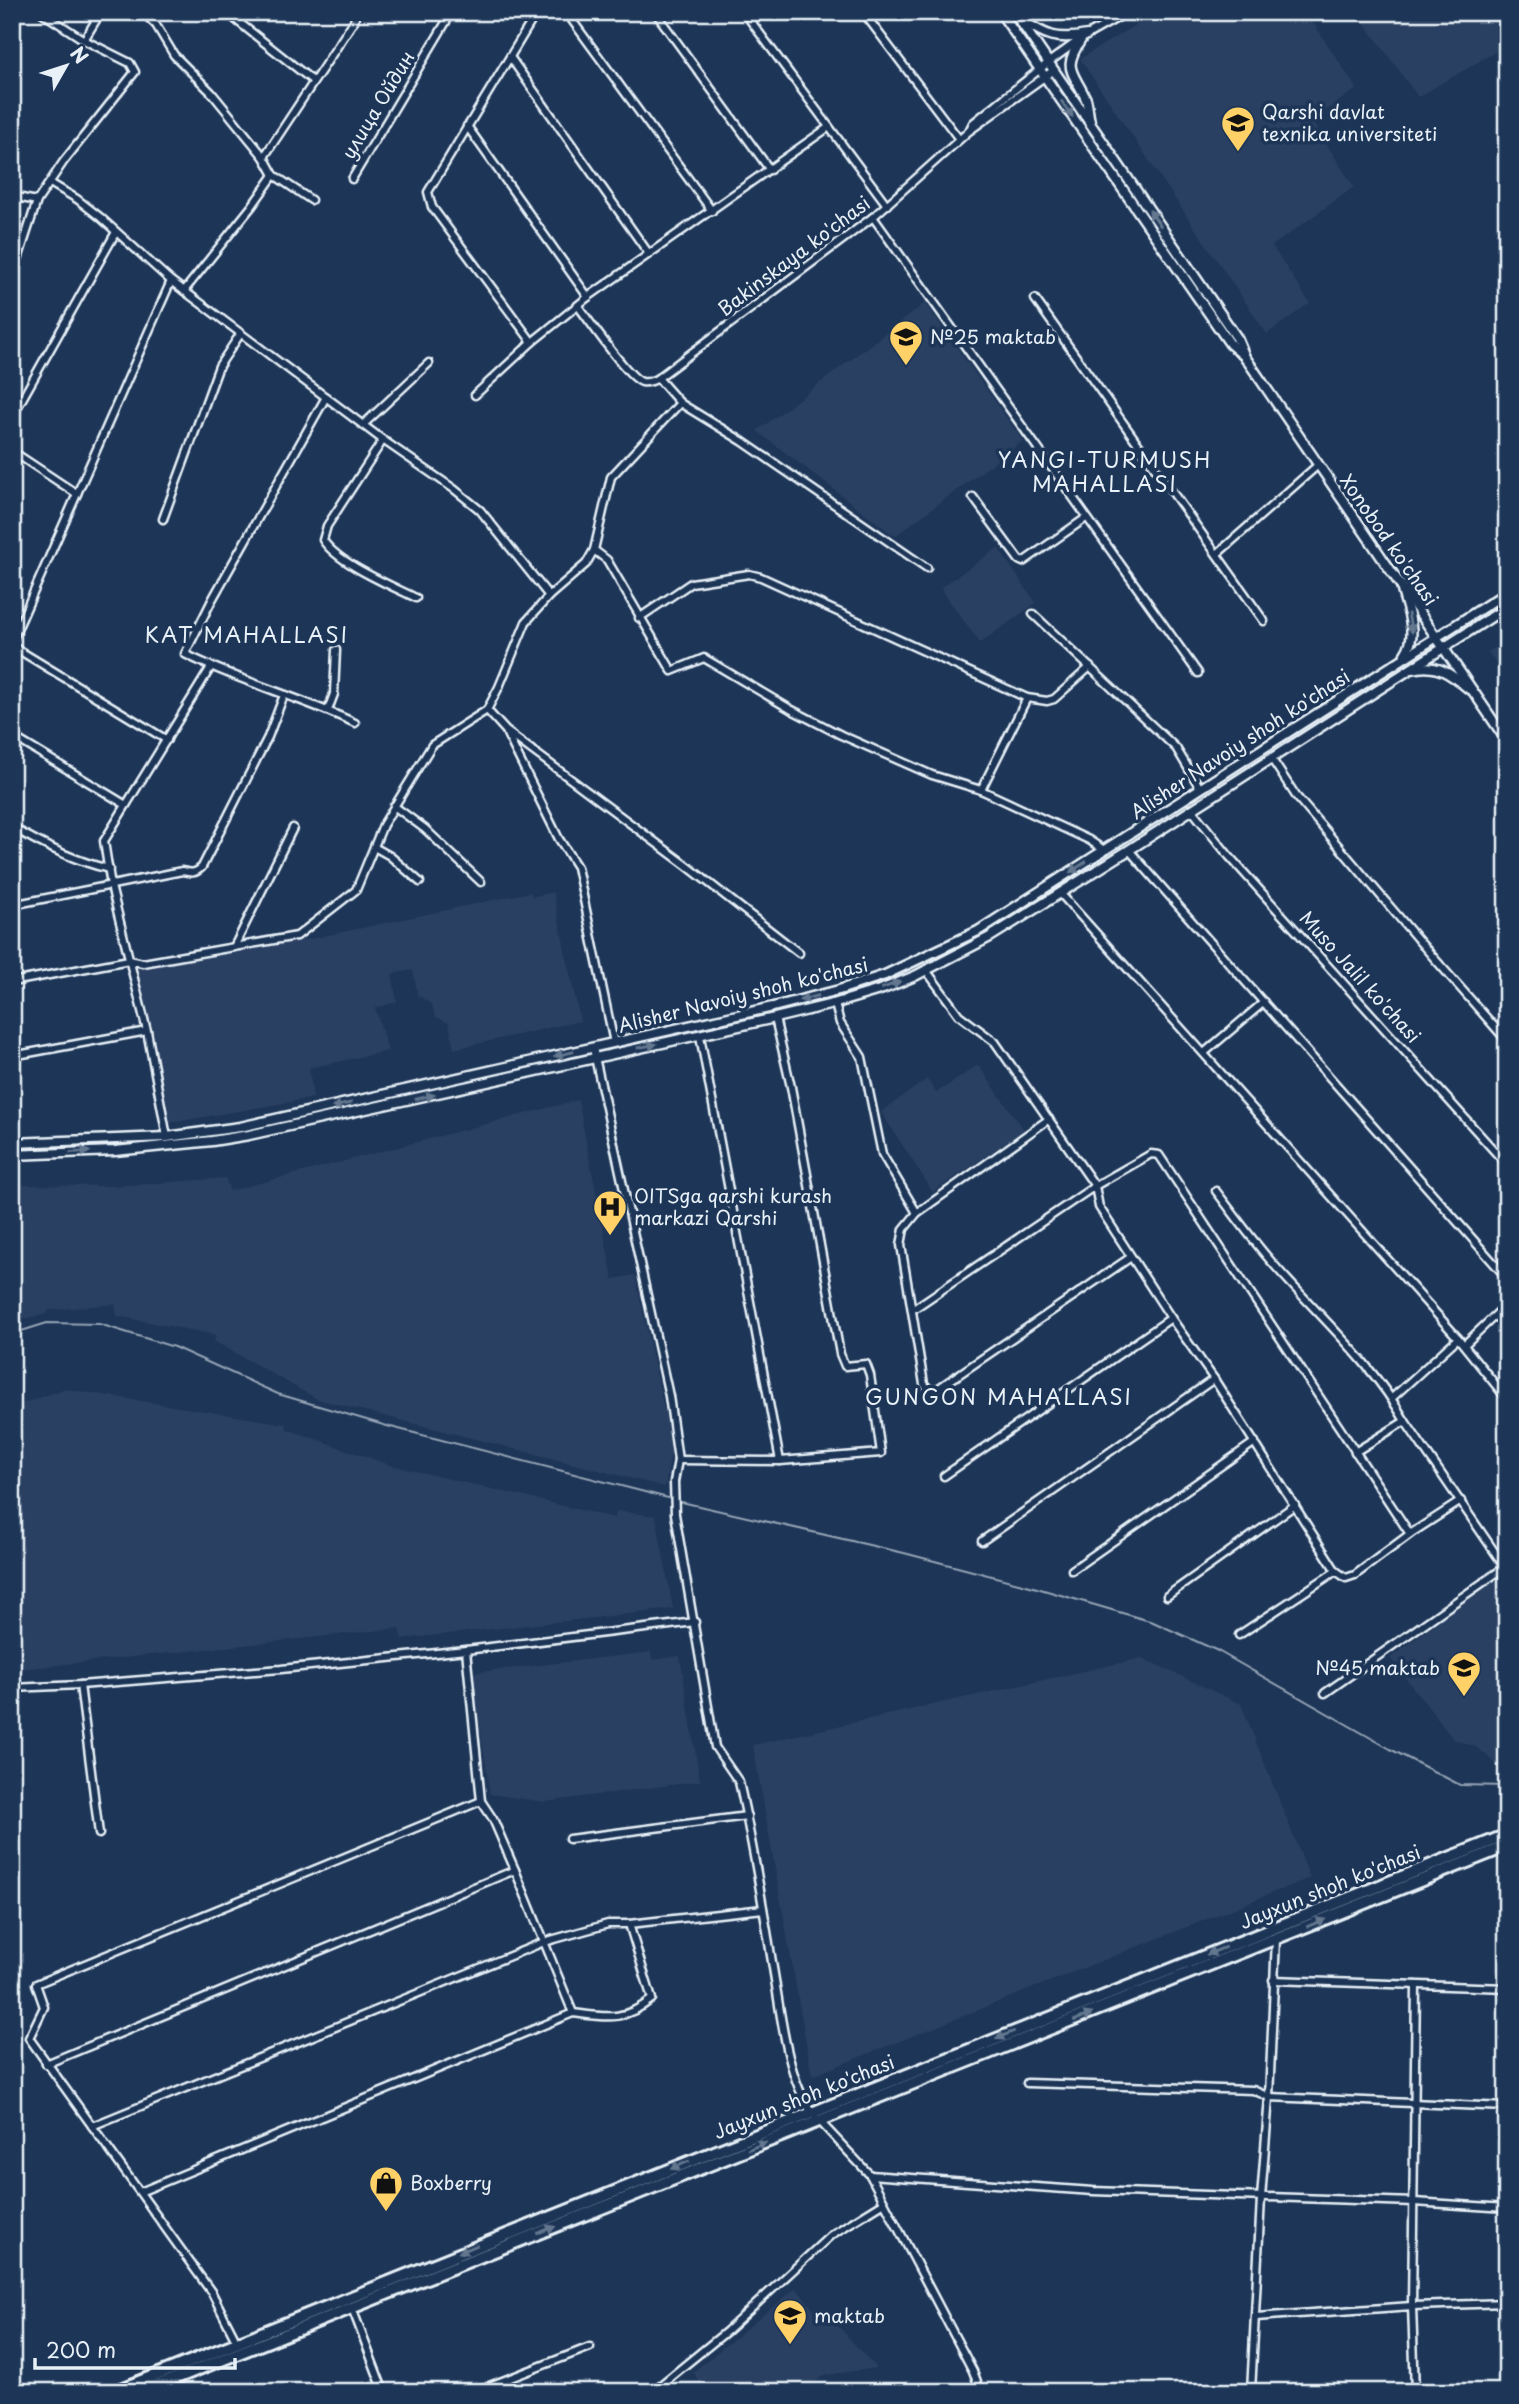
<svg xmlns="http://www.w3.org/2000/svg" width="1519" height="2404" font-family="'Playpen Sans',sans-serif">
<rect width="100%" height="100%" fill="#1d3557"/>
<filter id="ink" filterUnits="userSpaceOnUse"><feTurbulence type="fractalNoise" baseFrequency=".0143" numOctaves="2"/><feDisplacementMap in="SourceGraphic" scale="14" xChannelSelector="R" yChannelSelector="G"/><feConvolveMatrix kernelMatrix="1 2 1 2 8 2 1 2 1" color-interpolation-filters="sRGB"/></filter>
<g filter="url(#ink)">
<g fill="#2a4162">
<polygon points="1156,12 1306,12 1357,89 1311,120 1354,187 1272,246 1310,303 1267,334 1080,59"/>
<polygon points="1350,12 1507,12 1507,45 1418,97 1361,18 1355,20"/>
<polygon points="925,303 1023,441 895,536 757,431"/>
<polygon points="998,548 1036,603 980,643 940,588"/>
<polygon points="1507,640 1507,679 1488,652"/>
<polygon points="531,892 532,897 553,892 580,1021 454,1049 449,1023 436,1017 432,1005 421,997 418,997 413,970 392,974 397,1002 375,1008 388,1051 309,1068 313,1098 170,1123 137,969 310,939"/>
<polygon points="978,1065 1024,1130 933,1192 881,1112 927,1079 936,1093"/>
<polygon points="578,1100 613,1279 635,1275 672,1447 665,1487 317,1399 214,1341 216,1335 117,1316 115,1304 49,1310 47,1314 12,1321 12,1185 116,1186 225,1178 230,1191"/>
<polygon points="65,1389 286,1424 287,1429 390,1465 614,1518 617,1511 656,1516 673,1609 402,1639 400,1628 12,1670 12,1407"/>
<polygon points="1499,1576 1507,1587 1507,1769 1503,1769 1476,1747 1453,1739 1390,1658"/>
<polygon points="651,1652 652,1660 680,1656 700,1781 545,1802 490,1794 472,1673"/>
<polygon points="1142,1658 1241,1704 1310,1878 812,2076 753,1745"/>
<polygon points="796,2288 826,2324 832,2319 876,2368 826,2375 797,2392 707,2392 693,2372"/>
</g>
<g fill="none" stroke-linecap="round" stroke-linejoin="round">
<g stroke="#95a4b5" stroke-width="2">
<polyline points="12,1334 47,1323 99,1324 174,1347 278,1394 387,1426 672,1499"/>
<polyline points="677,1501 904,1553 1030,1586 1153,1622 1218,1651 1392,1750 1460,1785 1507,1786"/>
<polyline points="1495,2392 1507,2380"/>
</g>
<g stroke="#e8f1f8" stroke-width="11">
<g id="street">
<polyline points="143,12 156,25 174,55 211,92 264,157 274,175 311,200"/>
<polyline points="566,12 712,211"/>
<polyline points="655,12 770,170"/>
<polyline points="744,12 887,205"/>
<polyline points="863,12 959,139"/>
<polyline points="231,16 313,81"/>
<polyline points="84,40 101,12"/>
<polyline points="510,57 649,254"/>
<polyline points="467,126 588,297"/>
<polyline points="970,129 973,123 1049,62 1082,38 1128,12"/>
<polyline points="264,157 354,21 355,17 353,12"/>
<polyline points="352,179 452,12"/>
<polyline points="50,183 77,199 100,217 171,281 383,440 454,489 480,510 549,596"/>
<polyline points="12,196 37,201"/>
<polyline points="873,217 1198,673"/>
<polyline points="12,278 37,201 64,161 135,72 130,63 84,40 41,12"/>
<polyline points="184,291 252,206 274,175"/>
<polyline points="1035,299 1264,621"/>
<path d="M 578,306 C 589,320 628,378 642,382 C 648,383 653,381 658,378"/>
<polyline points="532,342 432,207 428,192 537,12"/>
<polyline points="475,395 532,342 588,297 829,127"/>
<path d="M 326,397 L 212,600 L 185,654 C 240,682 300,697 355,723"/>
<polyline points="680,403 611,477 594,550 586,564 549,596 526,622 499,687 487,710 506,731 686,865 799,953"/>
<polyline points="12,417 116,232"/>
<polyline points="364,424 429,363"/>
<path d="M 383,440 L 327,526 L 323,540 C 337,563 390,585 416,598"/>
<polyline points="12,451 77,494"/>
<polyline points="973,497 1019,560 1023,562 1086,518"/>
<polyline points="163,519 219,366 241,333"/>
<polyline points="594,550 607,560 672,671 704,658 792,710 841,735 932,775 981,790 1089,840 1104,850"/>
<polyline points="1217,554 1318,465"/>
<polyline points="927,568 742,441 680,403 658,378 873,217 969,131 1054,70"/>
<polyline points="1033,614 1176,748 1200,788"/>
<polyline points="639,618 691,583 749,574 761,577 1027,698 1047,701 1054,699 1090,667"/>
<polyline points="12,641 171,281"/>
<polyline points="12,646 167,740"/>
<polyline points="328,710 334,694 336,650"/>
<polyline points="507,734 559,839 577,867 614,1043"/>
<polyline points="12,736 126,805"/>
<polyline points="1271,758 1296,796 1420,942 1507,1041"/>
<polyline points="981,790 1027,698"/>
<polyline points="394,806 425,829 481,882"/>
<polyline points="1191,809 1229,856 1507,1165"/>
<path d="M 12,827 C 42,845 75,861 109,869"/>
<polyline points="374,847 390,856 420,882"/>
<polyline points="1129,850 1507,1278"/>
<polyline points="1060,893 1458,1338 1507,1399"/>
<path d="M 12,905 L 182,871 C 191,873 195,874 202,867 L 268,737 L 284,695"/>
<polyline points="234,947 293,828"/>
<polyline points="926,970 959,1015 995,1042 1095,1186 1099,1207 1171,1318 1214,1379 1336,1571 1346,1578 1355,1575 1410,1534 1461,1501"/>
<polyline points="12,982 129,960 143,963 297,936 356,890 383,825 432,745 487,710"/>
<polyline points="835,1004 840,1023 862,1057 882,1154 917,1213"/>
<polyline points="700,1036 780,1461"/>
<path d="M 593,1048 L 669,1396 L 678,1460 L 674,1482 L 675,1514 L 715,1747 L 739,1782 C 753,1843 763,1906 773,1968 C 781,2013 786,2075 812,2113 L 870,2175 L 973,2371 L 981,2392"/>
<polyline points="1204,1053 1264,1002"/>
<polyline points="12,1056 147,1031"/>
<polyline points="1049,1119 917,1213 904,1229 901,1245 924,1384 930,1390 936,1390 1131,1257"/>
<polyline points="167,1137 147,1031 111,886 104,841 211,667"/>
<path d="M 1216,1191 C 1233,1213 1250,1237 1269,1259 C 1315,1313 1370,1359 1405,1421 L 1507,1570"/>
<polyline points="912,1310 1095,1186 1151,1154 1159,1155 1410,1534"/>
<polyline points="1464,1345 1507,1304"/>
<polyline points="1392,1398 1458,1338"/>
<polyline points="1355,1452 1405,1421"/>
<polyline points="678,1460 780,1461 881,1453 870,1375 866,1364 845,1366 840,1354 791,1087 775,1018"/>
<polyline points="944,1476 1171,1318"/>
<polyline points="982,1541 1214,1379"/>
<polyline points="1072,1570 1255,1442"/>
<polyline points="1167,1596 1295,1505"/>
<polyline points="1239,1635 1336,1571"/>
<polyline points="466,1650 481,1801 493,1819 515,1870 573,2013"/>
<polyline points="80,1685 99,1834"/>
<polyline points="12,1688 80,1685 281,1669 466,1650 695,1622"/>
<polyline points="1325,1693 1505,1567"/>
<polyline points="569,1839 747,1816"/>
<polyline points="1273,1980 1507,1988"/>
<polyline points="46,2064 515,1870"/>
<polyline points="1027,2083 1253,2090 1269,2097 1507,2107"/>
<polyline points="92,2126 544,1942 608,1924 629,1924 763,1909"/>
<polyline points="870,2175 1093,2191 1414,2202 1507,2208"/>
<path d="M 140,2192 L 573,2013 C 607,2017 623,2022 652,1999 L 629,1924"/>
<polyline points="352,2308 384,2392"/>
<polyline points="1256,2317 1412,2306 1507,2303"/>
<polyline points="238,2344 212,2293 29,2038 44,2007 36,1984 481,1801"/>
<polyline points="474,2392 590,2347"/>
<polyline points="652,2392 727,2331 831,2235 883,2203"/>
<polyline points="1251,2392 1261,2198 1269,2097 1276,1939"/>
<polyline points="1415,2392 1412,2306 1416,1985"/>
</g>
</g>
<g stroke="#e8f1f8" stroke-width="13">
<g id="secondary">
<polyline points="1000,12 1230,344 1243,355"/>
<polyline points="1014,12 1237,338 1245,357 1507,741"/>
<path d="M 1022,20 C 1046,36 1057,41 1087,35"/>
<path d="M 1082,38 C 1061,70 1073,70 1086,99 C 1088,105 1088,114 1090,121"/>
<path d="M 1402,590 C 1407,611 1419,634 1405,654"/>
<path d="M 1412,669 C 1437,663 1450,673 1469,689"/>
<polyline points="12,1143 167,1137 240,1127 773,1007 839,990 885,975 978,931 1507,592"/>
<polyline points="12,1155 115,1151 212,1141 249,1135 775,1018 833,1004 883,989 915,976 990,937 1129,850 1507,607"/>
</g>
</g>
<g stroke="#e8f1f8" stroke-width="16">
<g id="highway">
<polyline points="114,2392 1507,1835"/>
<polyline points="141,2392 1507,1846"/>
</g>
</g>
<use href="#street" stroke="#1d3557" stroke-width="6"/>
<use href="#secondary" stroke="#1d3557" stroke-width="8"/>
<use href="#highway" stroke="#1d3557" stroke-width="10"/>
</g>
<defs><path id="oneway-solid" d="M-6-.8H1V-3.2L6.5 0L1 3.2V.8H-6Z" transform="scale(1.75)"/></defs>
<g fill="#64778f">
<use href="#oneway-solid" transform="translate(1067 109) rotate(55)"/>
<use href="#oneway-solid" transform="translate(1155 218) rotate(-125)"/>
<use href="#oneway-solid" transform="translate(1410 623) rotate(78)"/>
<use href="#oneway-solid" transform="translate(1078 867) rotate(147)"/>
<use href="#oneway-solid" transform="translate(891 985) rotate(-21)"/>
<use href="#oneway-solid" transform="translate(809 998) rotate(166)"/>
<use href="#oneway-solid" transform="translate(647 1046) rotate(-11)"/>
<use href="#oneway-solid" transform="translate(564 1054) rotate(167)"/>
<use href="#oneway-solid" transform="translate(425 1097) rotate(-13)"/>
<use href="#oneway-solid" transform="translate(342 1105) rotate(167)"/>
<use href="#oneway-solid" transform="translate(80 1152) rotate(-3)"/>
<use href="#oneway-solid" transform="translate(1316 1923) rotate(-22)"/>
<use href="#oneway-solid" transform="translate(1216 1951) rotate(158)"/>
<use href="#oneway-solid" transform="translate(1083 2017) rotate(-22)"/>
<use href="#oneway-solid" transform="translate(1005 2035) rotate(158)"/>
<use href="#oneway-solid" transform="translate(757 2146) rotate(-22)"/>
<use href="#oneway-solid" transform="translate(680 2165) rotate(157)"/>
<use href="#oneway-solid" transform="translate(546 2230) rotate(-21)"/>
<use href="#oneway-solid" transform="translate(468 2249) rotate(158)"/>
</g>
</g>
<defs>
<g id="university-pin" transform="scale(1.75)"><path d="M0 17L-7.5 6A9.5 9.5 0 1 1 7.5 6Z" fill="#ffd166" stroke="#1d3557"/><path d="M0-5L7-2L0 1L-7-2ZM-4 1L0 2.5L4 1V4Q0 6-4 4Z" fill="#111"/></g>
<g id="school-pin" transform="scale(1.75)"><path d="M0 17L-7.5 6A9.5 9.5 0 1 1 7.5 6Z" fill="#ffd166" stroke="#1d3557"/><path d="M0-5L7-2L0 1L-7-2ZM-4 1L0 2.5L4 1V4Q0 6-4 4Z" fill="#111"/></g>
<g id="hospital-pin" transform="scale(1.75)"><path d="M0 17L-7.5 6A9.5 9.5 0 1 1 7.5 6Z" fill="#ffd166" stroke="#1d3557"/><path d="M-5-5h3v3.5h4V-5h3V5h-3V1.5h-4V5h-3Z" fill="#111"/></g>
<g id="shop-pin" transform="scale(1.75)"><path d="M0 17L-7.5 6A9.5 9.5 0 1 1 7.5 6Z" fill="#ffd166" stroke="#1d3557"/><path d="M-5-2.5h2.3a2.7 3.5 0 0 1 5.4 0H5L5.5 6h-11ZM-1.5-2.5h3a1.5 2.3 0 0 0-3 0Z" fill="#111"/></g>
</defs>
<g fill-rule="evenodd">
<use href="#university-pin" x="1238" y="123"/>
<use href="#school-pin" x="906" y="337"/>
<use href="#hospital-pin" x="610" y="1207"/>
<use href="#school-pin" x="1464" y="1668"/>
<use href="#shop-pin" x="386" y="2183"/>
<use href="#school-pin" x="790" y="2316"/>
</g>
<g text-anchor="middle" stroke-width="7" stroke-linejoin="round" paint-order="stroke">
<g font-size="19" fill="#e8f1f8" stroke="#1d3557">
<text transform="translate(378 105) rotate(-59)" y="7">улица Ойдин</text>
<text transform="translate(794 256) rotate(-37)" y="7">Bakinskaya ko'chasi</text>
<text transform="translate(1389 540) rotate(55)" y="7">Xonobod ko'chasi</text>
<text transform="translate(1240 744) rotate(-33)" y="7">Alisher Navoiy shoh ko'chasi</text>
<text transform="translate(1360 977) rotate(48)" y="7">Muso Jalil ko'chasi</text>
<text transform="translate(743 995) rotate(-14)" y="7">Alisher Navoiy shoh ko'chasi</text>
<text transform="translate(1330 1887) rotate(-22)" y="7">Jayxun shoh ko'chasi</text>
<text transform="translate(804 2097) rotate(-22)" y="7">Jayxun shoh ko'chasi</text>
</g>
<g font-size="19" fill="#e8f1f8" stroke="#1d3557" text-anchor="start">
<text x="1262" y="119">Qarshi davlat<tspan x="1262" dy="22">texnika universiteti</tspan></text>
<text x="930" y="344">№25 maktab</text>
<text x="634" y="1203">OITSga qarshi kurash<tspan x="634" dy="22">markazi Qarshi</tspan></text>
<text x="1440" y="1675" text-anchor="end">№45 maktab</text>
<text x="410" y="2190">Boxberry</text>
<text x="814" y="2323">maktab</text>
</g>
<g font-size="21" letter-spacing="2" fill="#e8f1f8" stroke="#1d3557">
<text x="1105" y="468">YANGI-TURMUSH<tspan x="1105" dy="24">MAHALLASI</tspan></text>
<text x="247" y="643">KAT MAHALLASI</text>
<text x="999" y="1405">GUNGON MAHALLASI</text>
</g>
</g>
<rect width="1519" height="2404" fill="none" stroke="#1d3557" stroke-width="42"/>
<rect x="21" y="21" width="1477" height="2362" fill="none" stroke="#e8f1f8" stroke-width="2.5" filter="url(#ink)"/>
<g transform="translate(66 66) rotate(51)" stroke="#1d3557" stroke-width="5" paint-order="stroke">
<path d="M0-5L12 26L0 18L-12 26Z" fill="#e8f1f8"/>
<text y="-10" font-size="19" font-weight="bold" text-anchor="middle" fill="#e8f1f8">N</text>
</g>
<path d="M35 2358v10h200v-10" fill="none" stroke="#e8f1f8" stroke-width="3.5"/>
<text x="46" y="2358" font-size="21" fill="#e8f1f8" stroke="#1d3557" stroke-width="5" paint-order="stroke">200 m</text>
</svg>
